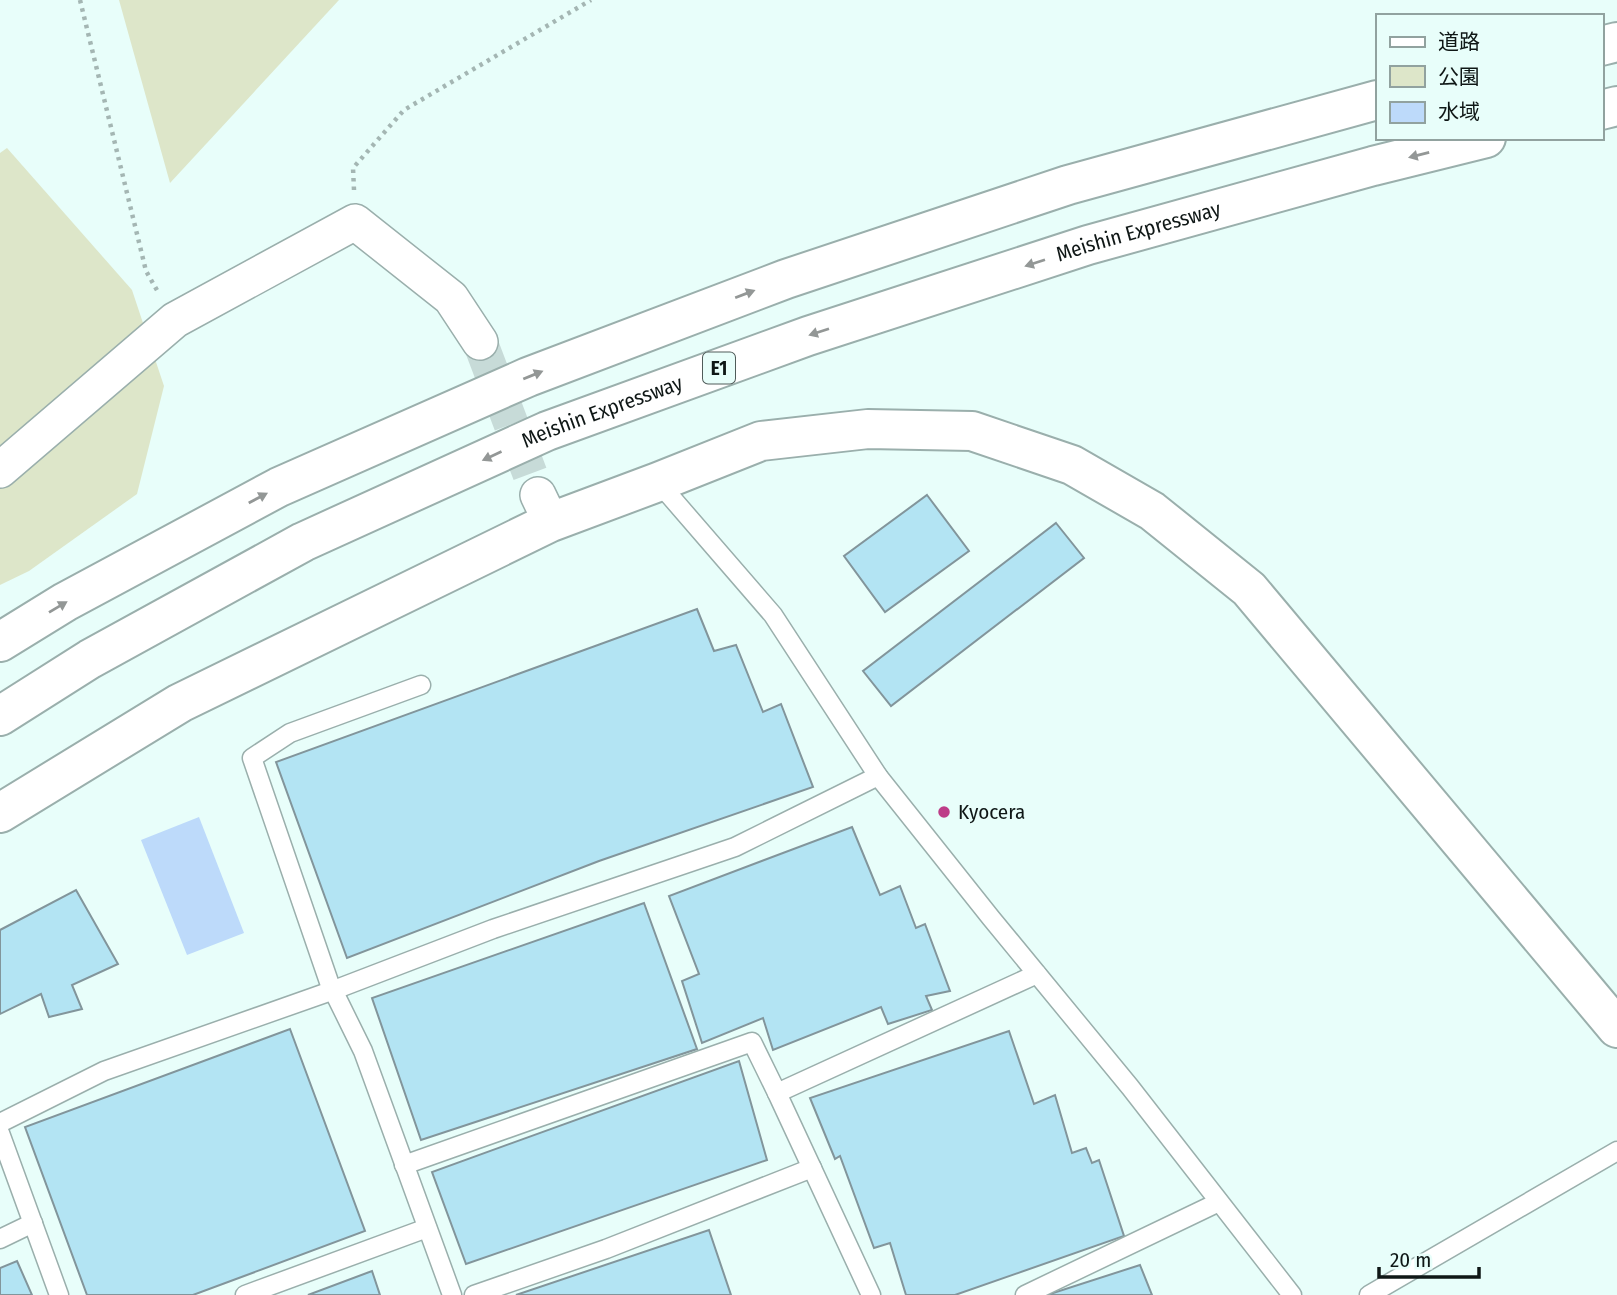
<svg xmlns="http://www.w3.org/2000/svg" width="1617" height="1295" font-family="'Fira Sans Condensed','Noto Sans JP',sans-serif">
<rect width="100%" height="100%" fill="#e8fefa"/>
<g fill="#dde6c9">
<polygon points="119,0 339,0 170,183"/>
<polygon points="7,148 132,290 164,386 137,494 29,571 0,585 0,153"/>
</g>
<polygon fill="#bddafa" points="199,817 244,933 187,955 141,840"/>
<g fill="#b3e4f3" stroke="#82959b" stroke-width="2">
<polygon points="927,495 969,551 885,612 844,556"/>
<polygon points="1056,523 1084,558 891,706 863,671"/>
<polygon points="697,609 714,651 736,645 763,712 781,704 813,787 599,861 347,958 276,762"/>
<polygon points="852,827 880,895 900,886 916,928 925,924 950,991 926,996 932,1010 888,1024 881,1007 773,1050 763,1018 702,1043 682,981 699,974 669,896"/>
<polygon points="76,890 118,964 72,985 82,1009 49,1017 41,994 0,1014 0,930"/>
<polygon points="644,903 697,1049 421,1140 372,998"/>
<polygon points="290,1029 365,1231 193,1295 87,1295 25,1127"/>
<polygon points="1009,1031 1034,1104 1055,1095 1072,1153 1086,1148 1092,1163 1099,1160 1124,1236 955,1295 906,1295 890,1243 874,1248 840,1156 835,1159 810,1098"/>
<polygon points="739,1061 767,1160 466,1264 432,1172"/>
<polygon points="709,1230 731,1295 516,1295"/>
<polygon points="17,1261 32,1295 0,1295 0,1268"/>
<polygon points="1140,1265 1152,1295 1047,1295"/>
<polygon points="372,1271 380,1295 308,1295"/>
</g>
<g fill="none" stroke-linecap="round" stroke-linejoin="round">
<polyline stroke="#c7dbd8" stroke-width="35" stroke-dasharray="35 18" stroke-linecap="butt" points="480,342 538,495"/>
<g stroke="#9aafac" stroke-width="21">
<g id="lane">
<polyline points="658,482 773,615 878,776 991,918 1130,1087 1292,1295"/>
<polyline points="421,685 290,733 252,758 329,982 363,1051 452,1295"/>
<polyline points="0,1123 104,1071 334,990 493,929 735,847 878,776"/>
<polyline points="0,1133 59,1295"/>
<polyline points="404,1165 752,1042 777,1093"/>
<polyline points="0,1239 33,1223"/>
<polyline points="245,1295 427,1228"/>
<polyline points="474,1295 606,1249 812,1168"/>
<polyline points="871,1295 777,1093 1037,974"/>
<polyline points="1025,1295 1219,1202"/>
<polyline points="1369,1295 1617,1151"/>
</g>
</g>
<g stroke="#9aafac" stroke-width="38">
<g id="street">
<polyline points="0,470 175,320 355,222 451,298 480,342"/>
<polyline points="538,495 551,522"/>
</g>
</g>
<g stroke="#9aafac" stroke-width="42">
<polyline id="secondary" points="0,813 180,703 551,522 658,482 761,441 868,429 972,431 1072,465 1152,511 1249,589 1617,1028"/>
</g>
<g stroke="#9aafac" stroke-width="42">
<g id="highway">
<polyline points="1601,46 1617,42"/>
<polyline points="1601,110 1617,106"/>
<polyline points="0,642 65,602 279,487 528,377 786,279 1068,185 1377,100"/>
<path id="s1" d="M 0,716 L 90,659 L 303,542 L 547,431 L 808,336 L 1088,245 L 1373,166 L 1486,138"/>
</g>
</g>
<g stroke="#a4b6b3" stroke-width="4.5" stroke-dasharray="3.5 5" stroke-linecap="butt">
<polyline points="80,0 146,271 158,292"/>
<polyline points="354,190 353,168 404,110 591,0"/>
</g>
<use href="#lane" stroke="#fff" stroke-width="18"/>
<use href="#street" stroke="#fff" stroke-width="35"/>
<use href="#secondary" stroke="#fff" stroke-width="38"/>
<use href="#highway" stroke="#fff" stroke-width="38"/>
</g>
<defs><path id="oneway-solid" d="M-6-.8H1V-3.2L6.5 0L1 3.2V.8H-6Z" transform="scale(1.75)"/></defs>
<g fill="#939796">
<use href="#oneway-solid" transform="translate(1419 155) rotate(166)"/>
<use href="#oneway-solid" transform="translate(1035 263) rotate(162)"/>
<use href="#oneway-solid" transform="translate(745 294) rotate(-21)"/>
<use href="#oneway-solid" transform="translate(819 332) rotate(162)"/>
<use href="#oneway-solid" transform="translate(533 375) rotate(-22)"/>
<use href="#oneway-solid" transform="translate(492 456) rotate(155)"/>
<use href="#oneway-solid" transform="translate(258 498) rotate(-28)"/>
<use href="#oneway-solid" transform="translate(58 607) rotate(-31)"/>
</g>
<circle fill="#bd3d88" stroke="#e8fefa" stroke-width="2.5" cx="944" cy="812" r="7"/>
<g text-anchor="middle" stroke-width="5" stroke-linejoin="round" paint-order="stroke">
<rect fill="#e8fefa" stroke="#505c5a" stroke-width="2" x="703" y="352.5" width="32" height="31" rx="5"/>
<g font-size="19" font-weight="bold" fill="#0f1716">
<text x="719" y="375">E1</text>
</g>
<g font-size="21" fill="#0f1716" stroke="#e8fefa">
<text dy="7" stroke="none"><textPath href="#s1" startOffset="1242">Meishin Expressway</textPath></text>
<text dy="7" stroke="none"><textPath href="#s1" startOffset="676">Meishin Expressway</textPath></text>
</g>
<g font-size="21" fill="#0f1716" stroke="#e8fefa" text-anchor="start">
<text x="958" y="819">Kyocera</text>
</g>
</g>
<rect x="1376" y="14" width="228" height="126" fill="#e8fefa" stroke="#91a29f" stroke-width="2"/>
<rect x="1390" y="37" width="35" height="10" fill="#ffffff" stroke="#91a29f" stroke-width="2"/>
<text x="1438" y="49" font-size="21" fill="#0f1716">道路</text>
<rect x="1390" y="66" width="35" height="21" fill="#dde6c9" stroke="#91a29f" stroke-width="2"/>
<text x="1438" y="84" font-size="21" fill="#0f1716">公園</text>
<rect x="1390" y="102" width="35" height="21" fill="#bddafa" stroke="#91a29f" stroke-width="2"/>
<text x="1438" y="119" font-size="21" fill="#0f1716">水域</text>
<path d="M1379 1267v10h100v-10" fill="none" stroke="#0f1716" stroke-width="3.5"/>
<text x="1390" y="1267" font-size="21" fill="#0f1716" stroke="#e8fefa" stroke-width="5" paint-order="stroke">20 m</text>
</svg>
